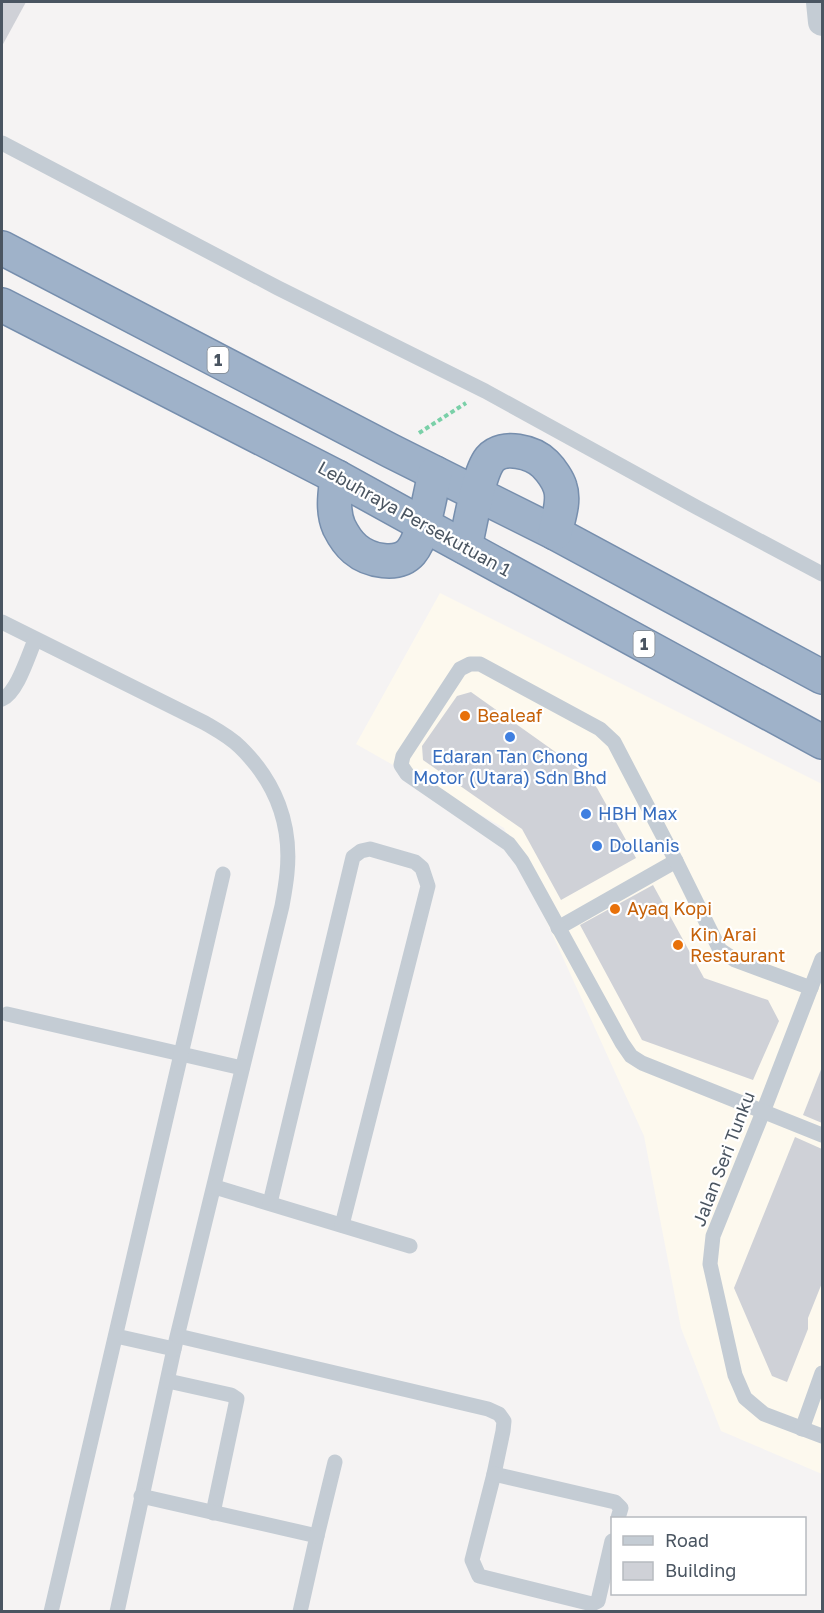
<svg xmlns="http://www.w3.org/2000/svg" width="824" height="1613" font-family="'Golos Text',sans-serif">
<rect width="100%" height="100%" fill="#f5f3f3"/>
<polygon fill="#fdf9ee" points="440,593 822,784 822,1474 721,1431 681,1328 644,1136 504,828 356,744"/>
<g fill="#cfd1d7">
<polygon points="2,2 26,2 2,46"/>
<polygon points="471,692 585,773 597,788 636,858 561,900 522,829 423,760 422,746 457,696"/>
<polygon points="653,885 704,978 768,1000 779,1021 753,1080 642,1040 580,925"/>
<polygon points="822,1067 822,1123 803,1115"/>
<polygon points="795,1137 822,1149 822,1283 808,1318 808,1329 787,1382 772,1376 734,1288"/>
</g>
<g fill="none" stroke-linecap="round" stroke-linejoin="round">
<g stroke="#768ead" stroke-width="36">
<g id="trunk">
<polyline points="2,248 391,451 555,533 822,677"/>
<polyline points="2,305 337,477 424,525 822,742"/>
<path d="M 337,477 C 335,493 332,511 339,527 C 343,535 349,544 355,549 C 369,561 398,567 411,552 C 424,537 430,494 435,473"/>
<path d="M 465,547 C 470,526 478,474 490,459 C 503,444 533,452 545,464 C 551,470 558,480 560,487 C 565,501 558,519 555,533"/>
</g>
</g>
<polyline stroke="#7ad0a8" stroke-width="4" stroke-dasharray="4.5 3" stroke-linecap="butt" points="419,433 466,403"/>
<g stroke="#c4ccd4" stroke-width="15">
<polyline points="2,143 278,288 485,391 698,508 822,574"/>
<path d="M 2,622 L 205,723 C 217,730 230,737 240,747 C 275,781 292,824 287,873 C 286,884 284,895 282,906 L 174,1349 L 117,1612"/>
<path d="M 2,699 C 17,693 28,656 35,640"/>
<polyline points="558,928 676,861"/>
<polyline points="822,959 763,1112 713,1236 710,1264 735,1375 745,1398 764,1414 822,1436"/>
<polyline points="811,988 735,960 720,950 676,861 614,742 600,729 480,664 470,664 460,669 403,756 401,765 407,774 509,844 522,861 622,1043 631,1056 642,1063 822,1135"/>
<polyline points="7,1014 242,1068"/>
<polyline points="215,1187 410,1246"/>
<polyline points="270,1203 353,857 361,851 370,849 415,862 422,868 428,886 342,1225"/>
<polyline points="116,1336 174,1349"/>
<polyline points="178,1336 488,1409 499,1414 504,1421 503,1431 494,1474 472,1560 479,1576 592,1604 598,1601 612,1541"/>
<polyline points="168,1381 231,1395 237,1399 213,1513"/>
<polyline points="802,1429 822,1373"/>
<polyline points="494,1474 615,1502 621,1508 618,1518"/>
<polyline points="141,1496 317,1536 300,1612"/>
<polyline points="317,1536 335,1462"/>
<polyline points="51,1612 223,874"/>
</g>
<polyline stroke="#c4ccd4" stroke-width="28" points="820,2 822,22"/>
<use href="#trunk" stroke="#9fb2c9" stroke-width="33"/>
</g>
<g fill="#e8710a" stroke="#fff" stroke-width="2">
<circle cx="465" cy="716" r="6"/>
<circle cx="615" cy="909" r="6"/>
<circle cx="678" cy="945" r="6"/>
</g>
<g fill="#3f7fe0" stroke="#fff" stroke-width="2">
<circle cx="510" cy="737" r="6"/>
<circle cx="586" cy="814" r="6"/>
<circle cx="597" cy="846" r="6"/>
</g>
<g text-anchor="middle" stroke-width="4.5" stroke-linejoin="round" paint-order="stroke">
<g fill="#fff" stroke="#808890" stroke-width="1.5">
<rect x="207.5" y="347" width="21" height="26" rx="4.5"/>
<rect x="633.5" y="631" width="21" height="26" rx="4.5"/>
</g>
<g font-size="16" font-weight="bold" fill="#4a5561">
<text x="218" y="366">1</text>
<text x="644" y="650">1</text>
</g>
<g font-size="18" fill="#4a5561" stroke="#fff">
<text transform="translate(414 519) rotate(29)" y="6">Lebuhraya Persekutuan 1</text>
<text transform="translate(724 1159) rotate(-69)" y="6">Jalan Seri Tunku</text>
</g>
<g font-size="18" fill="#c56008" stroke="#fff" text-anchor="start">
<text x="477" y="722">Bealeaf</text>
<text x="627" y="915">Ayaq Kopi</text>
<text x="690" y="941">Kin Arai<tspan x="690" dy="21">Restaurant</tspan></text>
</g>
<g font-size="18" fill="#366cbe" stroke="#fff" text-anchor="start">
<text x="510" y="763" text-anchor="middle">Edaran Tan Chong<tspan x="510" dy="21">Motor (Utara) Sdn Bhd</tspan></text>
<text x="598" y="820">HBH Max</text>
<text x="609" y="852">Dollanis</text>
</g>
</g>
<rect width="824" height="1613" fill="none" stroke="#4a5561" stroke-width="6"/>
<rect x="611" y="1517" width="195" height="78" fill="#ffffff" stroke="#b7bbc0" stroke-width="1.5"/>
<rect x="623" y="1536" width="30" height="9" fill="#c4ccd4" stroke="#b7bbc0" stroke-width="1.5"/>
<text x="665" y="1547" font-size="18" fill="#4a5561">Road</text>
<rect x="623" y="1562" width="30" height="18" fill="#cfd1d7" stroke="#b7bbc0" stroke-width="1.5"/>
<text x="665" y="1577" font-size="18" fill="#4a5561">Building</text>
</svg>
